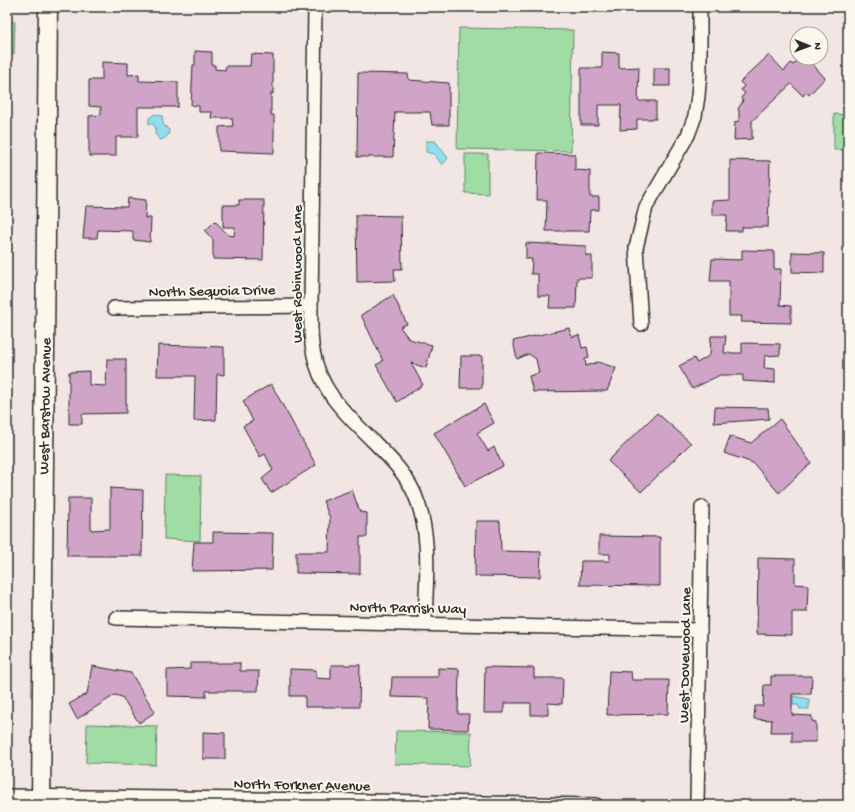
<svg xmlns="http://www.w3.org/2000/svg" width="855" height="812" font-family="'Gochi Hand',sans-serif">
<rect width="100%" height="100%" fill="#f2e6e5"/>
<filter id="ink" filterUnits="userSpaceOnUse"><feTurbulence type="fractalNoise" baseFrequency=".025" numOctaves="2"/><feDisplacementMap in="SourceGraphic" scale="8" xChannelSelector="R" yChannelSelector="G"/><feConvolveMatrix kernelMatrix="1 2 1 2 8 2 1 2 1" color-interpolation-filters="sRGB"/></filter>
<g filter="url(#ink)">
<g fill="#a0dda4" stroke="#668468">
<polygon points="7,22 15,22 14,54 7,54"/>
<polygon points="459,28 573,30 571,151 457,149"/>
<polygon points="834,114 848,115 848,150 834,150"/>
<polygon points="465,154 488,154 488,194 465,193"/>
<polygon points="165,475 201,476 200,541 164,539"/>
<polygon points="87,724 157,726 156,765 86,763"/>
<polygon points="396,731 471,732 470,766 395,764"/>
</g>
<g fill="#90deee" stroke="#6896a0">
<path d="M 155,114 L 162,116 L 163,124 L 169,130 C 169,136 166,138 160,140 L 155,134 L 156,128 L 153,124 L 149,124 L 149,118 Z"/>
<polygon points="426,141 435,141 448,158 442,165 434,154 426,152"/>
<polygon points="793,696 809,699 809,709 800,709 798,705 793,705"/>
</g>
<g fill="#d0a4c7" stroke="#2b2b2b">
<polygon points="195,51 212,52 212,65 215,65 215,69 225,70 226,66 250,66 251,54 273,55 273,94 271,93 271,115 274,115 274,153 219,151 219,127 233,126 232,118 211,118 212,112 199,112 199,106 191,105 193,65 195,65"/>
<polygon points="602,52 619,53 619,68 639,67 638,101 656,101 656,119 637,119 637,129 620,130 621,105 598,105 598,125 581,125 581,68 602,68"/>
<polygon points="769,55 784,71 791,63 793,65 800,58 807,58 825,78 809,95 806,92 803,96 791,84 752,121 752,139 734,140 735,122 739,121 739,111 738,109 743,101 741,98 745,93 741,90 744,86 740,82"/>
<polygon points="102,62 128,63 128,75 139,74 139,81 178,82 178,107 138,107 138,137 116,137 116,156 89,156 89,116 101,115 101,107 89,106 89,80 102,80"/>
<rect x="654" y="68" width="16" height="18"/>
<polygon points="358,73 408,74 409,80 449,83 449,125 432,125 430,112 395,112 393,157 357,157"/>
<polygon points="538,153 575,154 575,170 590,171 590,197 599,197 599,210 590,210 589,231 546,231 547,200 537,200"/>
<polygon points="730,160 770,161 768,227 742,227 742,231 726,231 727,215 712,215 712,201 730,200"/>
<polygon points="128,198 146,200 145,218 151,218 150,242 133,240 133,231 98,230 97,238 83,238 86,206 127,207"/>
<polygon points="239,200 264,200 263,260 213,259 213,240 205,231 215,221 228,235 234,236 235,227 223,227 223,205 239,205"/>
<polygon points="356,215 401,216 402,269 394,269 395,281 357,282"/>
<polygon points="526,243 586,246 586,256 592,256 592,278 577,278 576,308 549,308 550,296 538,296 538,274 531,274 532,259 526,259"/>
<polygon points="742,250 774,251 774,269 781,269 780,305 791,306 791,323 741,322 742,316 729,316 729,281 710,281 712,259 742,260"/>
<polygon points="792,252 824,253 824,273 792,272"/>
<polygon points="393,295 407,324 400,327 409,339 432,345 426,368 411,363 423,385 397,402 376,365 383,361 361,315"/>
<polygon points="569,328 571,337 579,335 582,348 587,347 589,358 585,359 586,366 598,362 616,368 607,391 533,392 529,376 539,373 536,359 529,354 517,359 513,341"/>
<polygon points="711,336 726,336 724,353 742,353 742,343 780,344 780,355 765,356 764,368 775,369 775,383 743,381 743,375 720,375 692,389 679,366 694,358 697,363 710,355"/>
<polygon points="158,345 224,347 224,375 217,374 216,420 194,421 195,376 157,376"/>
<polygon points="461,356 482,356 482,388 460,388"/>
<polygon points="107,359 126,359 126,413 82,414 82,424 69,424 69,372 89,371 89,385 106,386"/>
<polygon points="271,384 316,465 271,493 262,479 273,470 265,454 260,457 243,426 253,421 243,401"/>
<polygon points="484,404 494,423 477,433 488,451 494,447 503,466 465,486 434,433"/>
<polygon points="715,407 768,408 769,419 714,423"/>
<polygon points="657,413 691,443 641,492 608,461"/>
<polygon points="780,419 811,463 779,493 753,463 724,453 730,436 751,443"/>
<polygon points="110,488 143,490 142,556 67,556 68,498 91,498 91,530 110,529"/>
<polygon points="352,490 360,512 367,513 367,537 360,537 360,574 296,573 296,552 329,552 330,518 323,501"/>
<polygon points="476,521 500,521 501,551 541,552 540,577 475,576"/>
<polygon points="213,532 273,533 272,570 192,571 194,542 213,542"/>
<polygon points="599,536 660,537 660,586 580,585 581,561 610,561 610,554 599,554"/>
<polygon points="758,558 795,559 795,584 808,585 807,612 792,612 792,635 757,634"/>
<polygon points="190,663 240,663 240,671 259,671 258,691 206,691 206,697 167,696 167,670 190,669"/>
<polygon points="331,665 360,665 359,707 305,707 305,696 290,696 290,669 316,670 316,678 331,679"/>
<polygon points="92,666 131,673 155,712 139,723 122,697 115,695 77,719 69,704 87,694"/>
<polygon points="485,667 534,668 534,678 563,678 562,704 548,703 548,715 531,715 531,703 504,703 504,713 484,713"/>
<polygon points="438,668 459,669 458,714 469,714 468,730 428,729 429,698 391,697 392,677 438,677"/>
<polygon points="609,671 631,672 632,680 669,680 668,714 607,715"/>
<polygon points="771,676 812,676 811,694 792,694 792,715 812,716 812,721 816,722 816,742 792,742 792,732 771,732 772,720 754,719 755,706 763,706 764,685 771,685"/>
<polygon points="203,732 225,733 225,759 203,759"/>
</g>
<g fill="none" stroke-linecap="round" stroke-linejoin="round">
<g stroke="#2b2b2b" stroke-width="16">
<g id="street">
<path d="M 315,7 L 311,306 C 311,321 310,336 313,351 C 320,392 347,415 374,442 C 390,458 406,474 415,495 C 432,535 426,581 425,624"/>
<polyline points="114,308 311,306"/>
<polyline points="641,324 636,248 646,207 688,135 695,116 698,96 700,72 700,7"/>
<polyline points="116,618 700,630"/>
<polyline points="7,796 252,799 596,805"/>
<polyline points="697,805 702,507"/>
</g>
</g>
<g stroke="#2b2b2b" stroke-width="21">
<polyline id="secondary" points="41,805 48,7"/>
</g>
<use href="#street" stroke="#fbf7ec" stroke-width="13"/>
<use href="#secondary" stroke="#fbf7ec" stroke-width="18"/>
</g>
</g>
<g text-anchor="middle" stroke-width="4" stroke-linejoin="round" paint-order="stroke">
<g font-size="15" fill="#2b2b2b" stroke="#fbf7ec">
<text transform="translate(296 274) rotate(-90)" y="5">West Robinwood Lane</text>
<text transform="translate(212 290) rotate(-1)" y="5">North Sequoia Drive</text>
<text transform="translate(44 406) rotate(-89)" y="5">West Barstow Avenue</text>
<text transform="translate(408 607) rotate(1)" y="5">North Parrish Way</text>
<text transform="translate(684 655) rotate(-89)" y="5">West Dovewood Lane</text>
<text transform="translate(302 784) rotate(1)" y="5">North Forkner Avenue</text>
</g>
</g>
<rect width="855" height="812" fill="none" stroke="#fbf7ec" stroke-width="24"/>
<rect x="12" y="12" width="831" height="788" fill="none" stroke="#2b2b2b" stroke-width="1.5" filter="url(#ink)"/>
<g transform="translate(809 46) rotate(91)"><circle r="19" fill="#fbf7ec" stroke="#a8a59f"/>
<path d="M0-3L7 15L0 10L-7 15Z" fill="#2b2b2b"/>
<text y="-6" font-size="11" font-weight="bold" text-anchor="middle" fill="#2b2b2b">N</text>
</g>
</svg>
